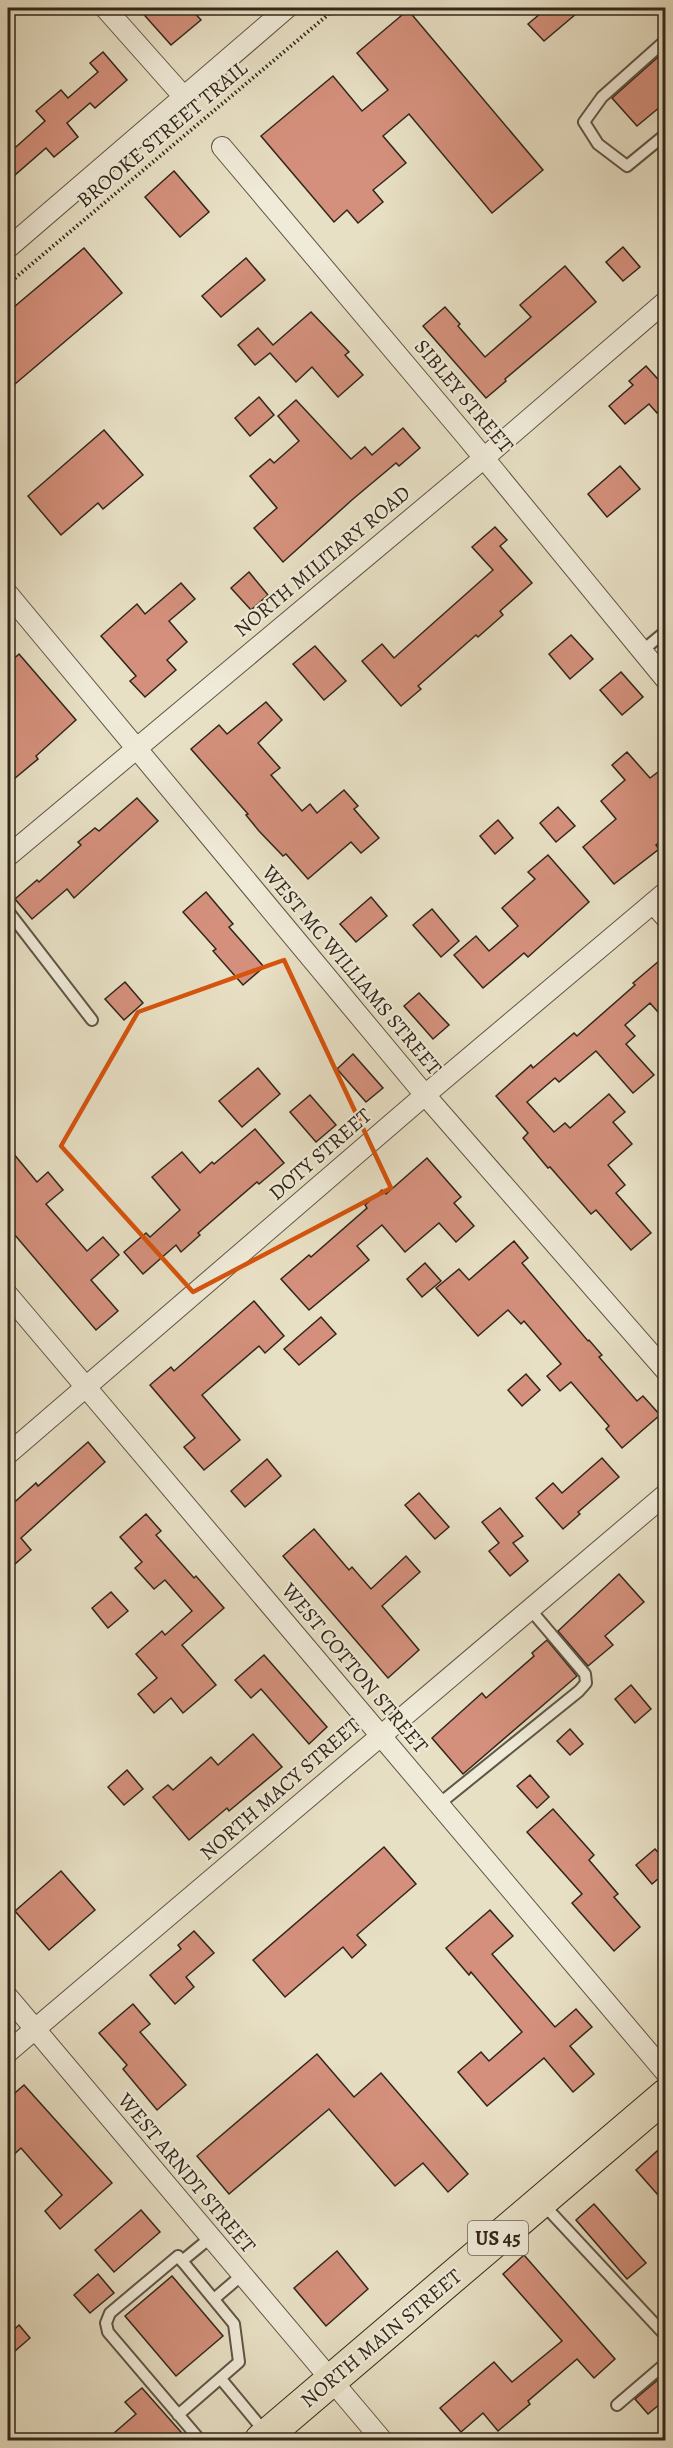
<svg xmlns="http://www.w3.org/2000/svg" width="673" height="2448" font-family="Alegreya,serif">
<rect width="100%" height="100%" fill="#e8e0c5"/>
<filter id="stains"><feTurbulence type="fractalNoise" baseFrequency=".00333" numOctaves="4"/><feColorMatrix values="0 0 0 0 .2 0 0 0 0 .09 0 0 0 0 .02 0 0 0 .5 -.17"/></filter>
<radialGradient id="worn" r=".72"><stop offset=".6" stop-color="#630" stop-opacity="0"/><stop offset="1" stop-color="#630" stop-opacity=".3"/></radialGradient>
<g fill="#d4907c" stroke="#31271b" stroke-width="1.5">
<polygon points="138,8 190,8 201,20 171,45"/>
<polygon points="547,8 583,8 544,41 528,24"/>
<polygon points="408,10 543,170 492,213 409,114 383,136 406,163 373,190 383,202 358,223 347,210 334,222 261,136 333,76 362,111 388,90 357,53"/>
<polygon points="666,50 666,102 637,126 612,98"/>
<polygon points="103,52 127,80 95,108 90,103 67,123 78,137 54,157 46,148 8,181 8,154 45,121 36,111 61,90 68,98 98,72 90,63"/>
<polygon points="174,171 209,212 180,237 145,197"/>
<polygon points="623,247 640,267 623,281 606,262"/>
<polygon points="84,248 122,293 8,390 8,312"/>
<polygon points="246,258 265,280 221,317 202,296"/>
<polygon points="565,266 596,302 505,379 506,381 486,398 423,326 445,307 460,324 458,326 485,357 531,317 520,305"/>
<polygon points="311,312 349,352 345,355 363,375 338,397 312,367 296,382 270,353 255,365 238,345 258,328 273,345"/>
<polygon points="646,366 666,388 666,406 657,413 649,404 625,424 609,406 633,385 629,381"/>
<polygon points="259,397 274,415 250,436 235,418"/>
<polygon points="296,400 351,459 365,447 372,455 403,428 420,448 399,466 396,463 353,499 283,562 254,528 277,508 250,476 270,459 274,463 299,441 278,416"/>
<polygon points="104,430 143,475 103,509 98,503 61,535 28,496"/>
<polygon points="620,466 640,489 607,517 588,494"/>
<polygon points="495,527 507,540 500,546 532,583 500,611 503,615 478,637 476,635 418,686 421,689 401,706 362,661 382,644 394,658 493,570 472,547"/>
<polygon points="249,572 268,595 251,610 231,588"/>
<polygon points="181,583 195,599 169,621 187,642 167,660 176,670 145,697 130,681 136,676 101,636 137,604 145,614"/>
<polygon points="571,635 593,659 570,679 549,654"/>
<polygon points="315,646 346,681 324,700 293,664"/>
<polygon points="19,654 76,720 36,756 38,759 8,784 8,664"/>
<polygon points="621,672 643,697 622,715 600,690"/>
<polygon points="266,702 282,720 258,743 280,768 271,775 302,811 310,804 317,813 344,790 358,806 354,809 379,838 361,853 351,842 308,879 286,854 283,856 259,831 246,815 248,814 191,749 219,725 227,734"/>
<polygon points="627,752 650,778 666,766 666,836 656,845 659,849 614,884 583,847 616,819 601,801 625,780 612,765"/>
<polygon points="137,798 158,821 74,898 67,889 32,919 15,899 37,880 39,882 81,845 78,842 95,828 99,831"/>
<polygon points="558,807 575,826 556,842 540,823"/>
<polygon points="498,820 513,838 495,854 480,836"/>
<polygon points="548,855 589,902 528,957 524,953 483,988 454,955 476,936 489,951 518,926 502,908 535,879 528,872"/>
<polygon points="206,892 233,924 229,927 264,967 243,985 213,951 216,949 183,912"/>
<polygon points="371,897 387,916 356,942 340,924"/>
<polygon points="432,909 459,941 441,957 413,925"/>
<polygon points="666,955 666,1021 650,1003 625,1025 635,1036 626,1044 654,1075 633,1093 596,1051 559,1082 555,1078 527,1102 554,1132 565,1123 570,1128 609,1094 625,1112 613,1122 632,1144 608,1165 625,1185 616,1193 651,1233 631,1250 596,1210 591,1214 550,1167 548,1168 523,1138 528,1133 496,1096 531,1065 533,1068 574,1033 577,1036 635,985 633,983"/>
<polygon points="125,982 143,1003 124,1020 105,999"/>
<polygon points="419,993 449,1025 433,1039 404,1006"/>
<polygon points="353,1054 383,1088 366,1102 337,1069"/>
<polygon points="258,1068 280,1094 242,1127 219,1101"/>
<polygon points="310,1095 336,1125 316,1142 290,1112"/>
<polygon points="255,1129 284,1163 259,1184 257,1182 198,1233 200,1235 181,1252 176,1245 143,1274 124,1252 146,1233 150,1237 180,1210 152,1177 182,1152 200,1173 212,1162 214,1164"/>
<polygon points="8,1147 37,1182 48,1172 63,1190 46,1204 87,1251 103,1237 119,1255 91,1280 118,1311 96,1330 8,1227"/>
<polygon points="427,1158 461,1197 454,1203 474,1226 456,1242 439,1223 405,1252 382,1225 357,1246 369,1260 309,1310 281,1279 309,1255 311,1257 367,1208 365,1205 382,1190 386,1194"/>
<polygon points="514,1241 528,1258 522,1263 588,1341 589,1340 602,1355 599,1357 637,1401 643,1396 660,1415 622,1448 606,1429 609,1426 571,1382 560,1391 547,1376 561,1364 524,1321 521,1324 508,1310 478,1336 436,1288 459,1269 469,1280"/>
<polygon points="425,1263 441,1281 422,1297 407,1279"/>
<polygon points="254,1301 284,1336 265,1353 259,1346 202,1395 240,1440 204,1470 184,1447 195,1438 150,1385 171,1367 174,1371"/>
<polygon points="321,1317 336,1334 299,1365 284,1349"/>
<polygon points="526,1374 540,1390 522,1406 508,1390"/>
<polygon points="88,1442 105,1462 21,1538 31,1550 8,1570 8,1508 36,1483 38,1486"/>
<polygon points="602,1458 619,1477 578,1512 580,1514 563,1529 536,1498 553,1483 562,1493"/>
<polygon points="267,1459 281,1476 245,1507 231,1491"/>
<polygon points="419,1493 449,1527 435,1539 405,1505"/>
<polygon points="500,1508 523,1536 513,1543 528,1561 510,1576 489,1551 499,1543 482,1522"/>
<polygon points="146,1514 161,1531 156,1535 194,1578 196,1576 224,1608 182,1645 216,1685 183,1713 171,1698 154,1713 138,1694 157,1678 136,1654 162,1631 165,1635 192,1611 165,1580 154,1589 135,1568 142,1562 120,1537"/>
<polygon points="314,1529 349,1570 352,1567 371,1589 406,1556 420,1572 382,1606 419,1650 388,1678 283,1556"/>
<polygon points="619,1574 644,1602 605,1636 613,1645 588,1666 558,1631"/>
<polygon points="111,1592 128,1611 108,1628 92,1608"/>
<polygon points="547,1640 577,1676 463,1774 432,1738 482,1693 486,1698 534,1656 532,1653"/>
<polygon points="264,1655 327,1727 309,1744 261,1689 251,1698 235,1680"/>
<polygon points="631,1685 651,1709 635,1723 615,1699"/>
<polygon points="570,1729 583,1744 570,1755 557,1741"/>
<polygon points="253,1734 282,1767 229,1811 227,1808 189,1840 153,1797 168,1785 173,1790 211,1757 218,1765"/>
<polygon points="127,1770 143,1789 124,1805 108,1787"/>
<polygon points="530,1775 549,1797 537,1808 517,1786"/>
<polygon points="553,1809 594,1855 589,1860 618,1894 614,1897 640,1927 614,1951 572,1903 582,1894 527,1832"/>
<polygon points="384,1847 416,1884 357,1935 366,1945 352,1958 343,1947 285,1997 253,1960"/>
<polygon points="655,1849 666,1861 666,1872 652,1884 636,1865"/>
<polygon points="61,1871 95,1910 49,1950 15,1911"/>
<polygon points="490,1910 513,1936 492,1954 555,2027 576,2009 592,2027 570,2046 594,2074 573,2092 544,2058 487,2106 458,2072 481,2052 489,2061 522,2032 471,1972 469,1975 446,1948"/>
<polygon points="194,1931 214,1953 186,1977 194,1987 175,2004 150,1975 181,1949 178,1945"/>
<polygon points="133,2004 150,2024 140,2032 186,2085 157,2110 123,2069 127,2065 99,2033"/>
<polygon points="317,2054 354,2097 381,2073 468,2174 448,2192 423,2163 395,2186 329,2109 229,2194 197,2156"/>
<polygon points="24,2085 112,2183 60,2229 45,2211 62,2195 21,2148 8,2160 8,2099"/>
<polygon points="666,2143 666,2204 636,2170"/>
<polygon points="594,2204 646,2263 627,2279 576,2220"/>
<polygon points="141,2210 160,2232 114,2272 95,2250"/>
<polygon points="337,2251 368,2289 326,2326 294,2288"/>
<polygon points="524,2255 615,2359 594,2378 577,2359 528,2401 530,2404 498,2431 483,2413 461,2432 440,2408 494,2362 512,2382 562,2341 503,2274"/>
<polygon points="98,2274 114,2293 90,2313 74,2295"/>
<polygon points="172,2276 223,2336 176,2376 125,2316"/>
<polygon points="19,2325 30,2338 8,2357 8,2335"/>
<polygon points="666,2373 666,2399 648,2414 635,2399"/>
<polygon points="142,2388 188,2440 106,2440 136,2414 125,2402"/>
</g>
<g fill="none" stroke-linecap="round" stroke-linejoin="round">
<g stroke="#5f5546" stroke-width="14">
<g id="service">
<polyline points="666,40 602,97 584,122 598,144 627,166 666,134"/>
<polyline points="642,651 666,631"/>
<polyline points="8,911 92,1020"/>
<polyline points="439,1804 579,1691 586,1683 585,1674 529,1608"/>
<polyline points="543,2204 666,2336"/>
<polyline points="182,2261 210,2238"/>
<polyline points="214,2299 242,2275"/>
<polyline points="221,2379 265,2432"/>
<polyline points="617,2405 666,2363"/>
<polyline points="178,2415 239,2362 234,2324 178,2256 110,2313 106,2323 108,2332 200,2440"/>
</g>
</g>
<g stroke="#5f5546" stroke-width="22">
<g id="minor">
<polyline points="105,8 184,97"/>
<polyline points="222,147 465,435 666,680"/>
<polyline points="8,248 287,8"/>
<polyline points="8,594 425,1095 666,1371"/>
<polyline points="8,856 484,458 666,301"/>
<polyline points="653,903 666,918"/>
<polyline points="8,1295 666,2073"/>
<polyline points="8,1454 425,1095 666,892"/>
<polyline points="8,1997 382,2440"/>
<polyline points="8,2052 666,1494"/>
</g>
</g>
<g stroke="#31271b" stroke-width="34">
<polyline id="primary" points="261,2440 666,2095"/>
</g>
<polyline stroke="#31271b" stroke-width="4" stroke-dasharray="1.5 3" stroke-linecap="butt" points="8,284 336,8"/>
<use href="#service" stroke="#f0ebd9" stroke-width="10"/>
<use href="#minor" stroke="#f0ebd9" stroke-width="20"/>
<use href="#primary" stroke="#e8e0c5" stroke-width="32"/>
</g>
<path fill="none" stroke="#d6540e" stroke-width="4.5" stroke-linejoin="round" d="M 284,960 L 391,1188 L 193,1292 L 61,1146 L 138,1012 Z"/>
<g text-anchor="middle" stroke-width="4.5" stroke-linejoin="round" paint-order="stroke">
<rect fill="#f0ebd9" stroke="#6a6254" stroke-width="1.5" x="468" y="2221" width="60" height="34" rx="4.5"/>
<g font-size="20" font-weight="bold" fill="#31271b">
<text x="498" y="2245">US 45</text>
</g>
<g font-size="21" fill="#31271b" stroke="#f0ebd9">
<text transform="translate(162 134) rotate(-40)" y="7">BROOKE STREET TRAIL</text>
<text transform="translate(464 396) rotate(50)" y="7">SIBLEY STREET</text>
<text transform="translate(322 561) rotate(-40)" y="7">NORTH MILITARY ROAD</text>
<text transform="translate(352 970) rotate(50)" y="7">WEST MC WILLIAMS STREET</text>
<text transform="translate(320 1154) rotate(-41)" y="7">DOTY STREET</text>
<text transform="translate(355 1668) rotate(50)" y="7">WEST COTTON STREET</text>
<text transform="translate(280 1789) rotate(-41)" y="7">NORTH MACY STREET</text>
<text transform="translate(187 2173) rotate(50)" y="7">WEST ARNDT STREET</text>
<text transform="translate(381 2338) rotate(-40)" y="7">NORTH MAIN STREET</text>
</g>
</g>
<rect width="673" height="2448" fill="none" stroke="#e8e0c5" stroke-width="30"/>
<rect x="9" y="9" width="655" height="2430" fill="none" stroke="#31271b" stroke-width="3"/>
<rect x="15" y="15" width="643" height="2418" fill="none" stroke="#31271b" stroke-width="1.5"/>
<rect width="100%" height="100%" filter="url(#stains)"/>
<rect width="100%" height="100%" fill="url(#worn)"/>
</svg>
